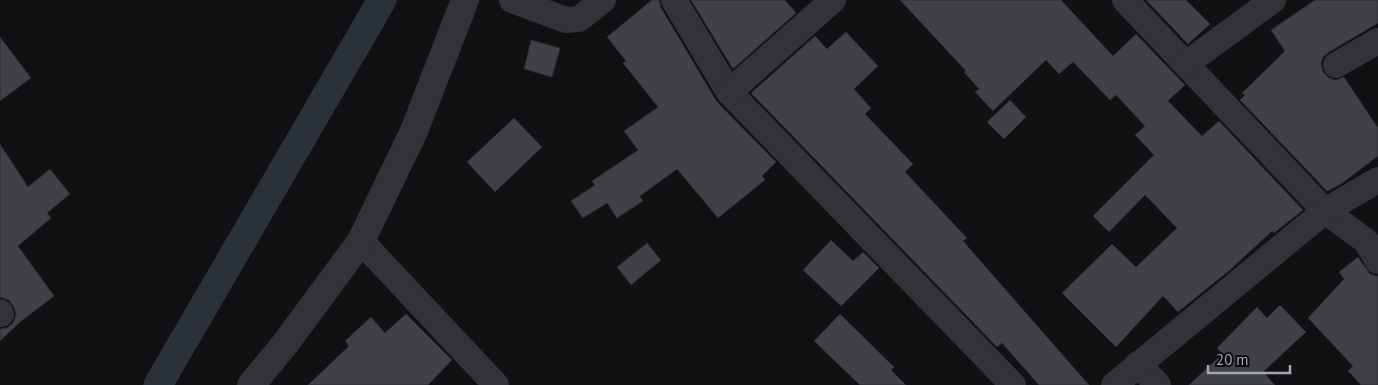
<svg xmlns="http://www.w3.org/2000/svg" width="1378" height="385" font-family="'PT Sans',sans-serif">
<rect width="100%" height="100%" fill="#111113"/>
<g fill="none" stroke-linecap="round" stroke-linejoin="round">
<polyline stroke="#2a3238" stroke-width="29" points="158,385 382,0"/>
</g>
<g fill="#404146" stroke="#2b2b2e">
<polygon points="652,0 659,0 661,8 717,102 776,162 762,176 765,180 718,218 677,169 640,196 643,201 617,218 607,203 583,218 571,201 595,185 592,181 638,150 624,131 658,107 623,63 626,61 607,37"/>
<polygon points="691,0 785,0 796,13 733,69"/>
<polygon points="900,0 1061,0 1113,56 1136,34 1185,85 1168,101 1202,136 1219,121 1303,210 1274,233 1272,231 1231,269 1178,312 1163,296 1116,347 1062,293 1112,244 1136,267 1177,228 1145,195 1109,232 1093,216 1154,155 1135,135 1145,126 1116,95 1110,100 1073,62 1059,74 1046,60 993,111 975,92 979,89 964,72 966,71"/>
<polygon points="1146,0 1186,0 1210,24 1188,44"/>
<polygon points="1315,0 1378,0 1378,23 1329,52 1323,57 1321,64 1323,72 1329,78 1336,80 1344,77 1378,128 1378,156 1341,184 1327,191 1240,100 1245,95 1242,93 1285,51 1271,30"/>
<polygon points="846,32 878,66 854,89 871,108 865,114 913,164 905,172 967,238 963,241 1089,385 1039,385 1002,343 997,347 751,93 815,36 827,49"/>
<polygon points="0,37 31,78 0,101"/>
<polygon points="531,40 560,48 552,77 524,69"/>
<polygon points="1010,100 1026,117 1004,139 987,122"/>
<polygon points="514,118 542,147 495,192 467,162"/>
<polygon points="0,144 28,187 50,169 70,194 47,213 51,218 18,246 54,296 20,322 0,341 0,329 7,328 13,323 16,314 14,307 9,300 0,297"/>
<polygon points="831,240 853,261 863,252 879,268 841,306 803,270"/>
<polygon points="647,243 661,260 631,285 617,267"/>
<polygon points="1358,257 1370,274 1378,276 1378,385 1361,385 1348,371 1353,366 1308,318 1344,279 1339,272"/>
<polygon points="1280,305 1306,332 1263,372 1275,385 1189,385 1222,354 1217,348 1257,307 1267,318"/>
<polygon points="406,314 452,360 428,385 308,385 349,346 345,341 371,317 385,333"/>
<polygon points="840,314 894,367 891,370 906,385 860,385 814,341"/>
</g>
<g fill="none" stroke-linecap="round" stroke-linejoin="round">
<g stroke="#323337" stroke-width="26">
<polyline points="512,0 566,20 579,19 603,0"/>
<polyline points="674,0 729,92 1013,385"/>
<polyline points="1125,0 1325,211 1366,241 1378,261"/>
<polyline points="1186,64 1273,0"/>
<polyline points="1336,65 1378,41"/>
<polyline points="729,92 833,0"/>
<polyline points="361,241 496,385"/>
<polyline points="0,312 1,314"/>
<polyline points="1138,364 1158,385"/>
<polyline points="1114,385 1325,211 1378,180"/>
</g>
<polyline stroke="#323337" stroke-width="28" points="251,385 285,344 361,241 414,131 465,0"/>
</g>
<path d="M1208 365v8h82v-8" fill="none" stroke="#a3a8b3" stroke-width="2.5"/>
<text x="1216" y="365" font-size="15" fill="#a3a8b3" stroke="#0c0c0d" stroke-width="4" paint-order="stroke">20 m</text>
</svg>
